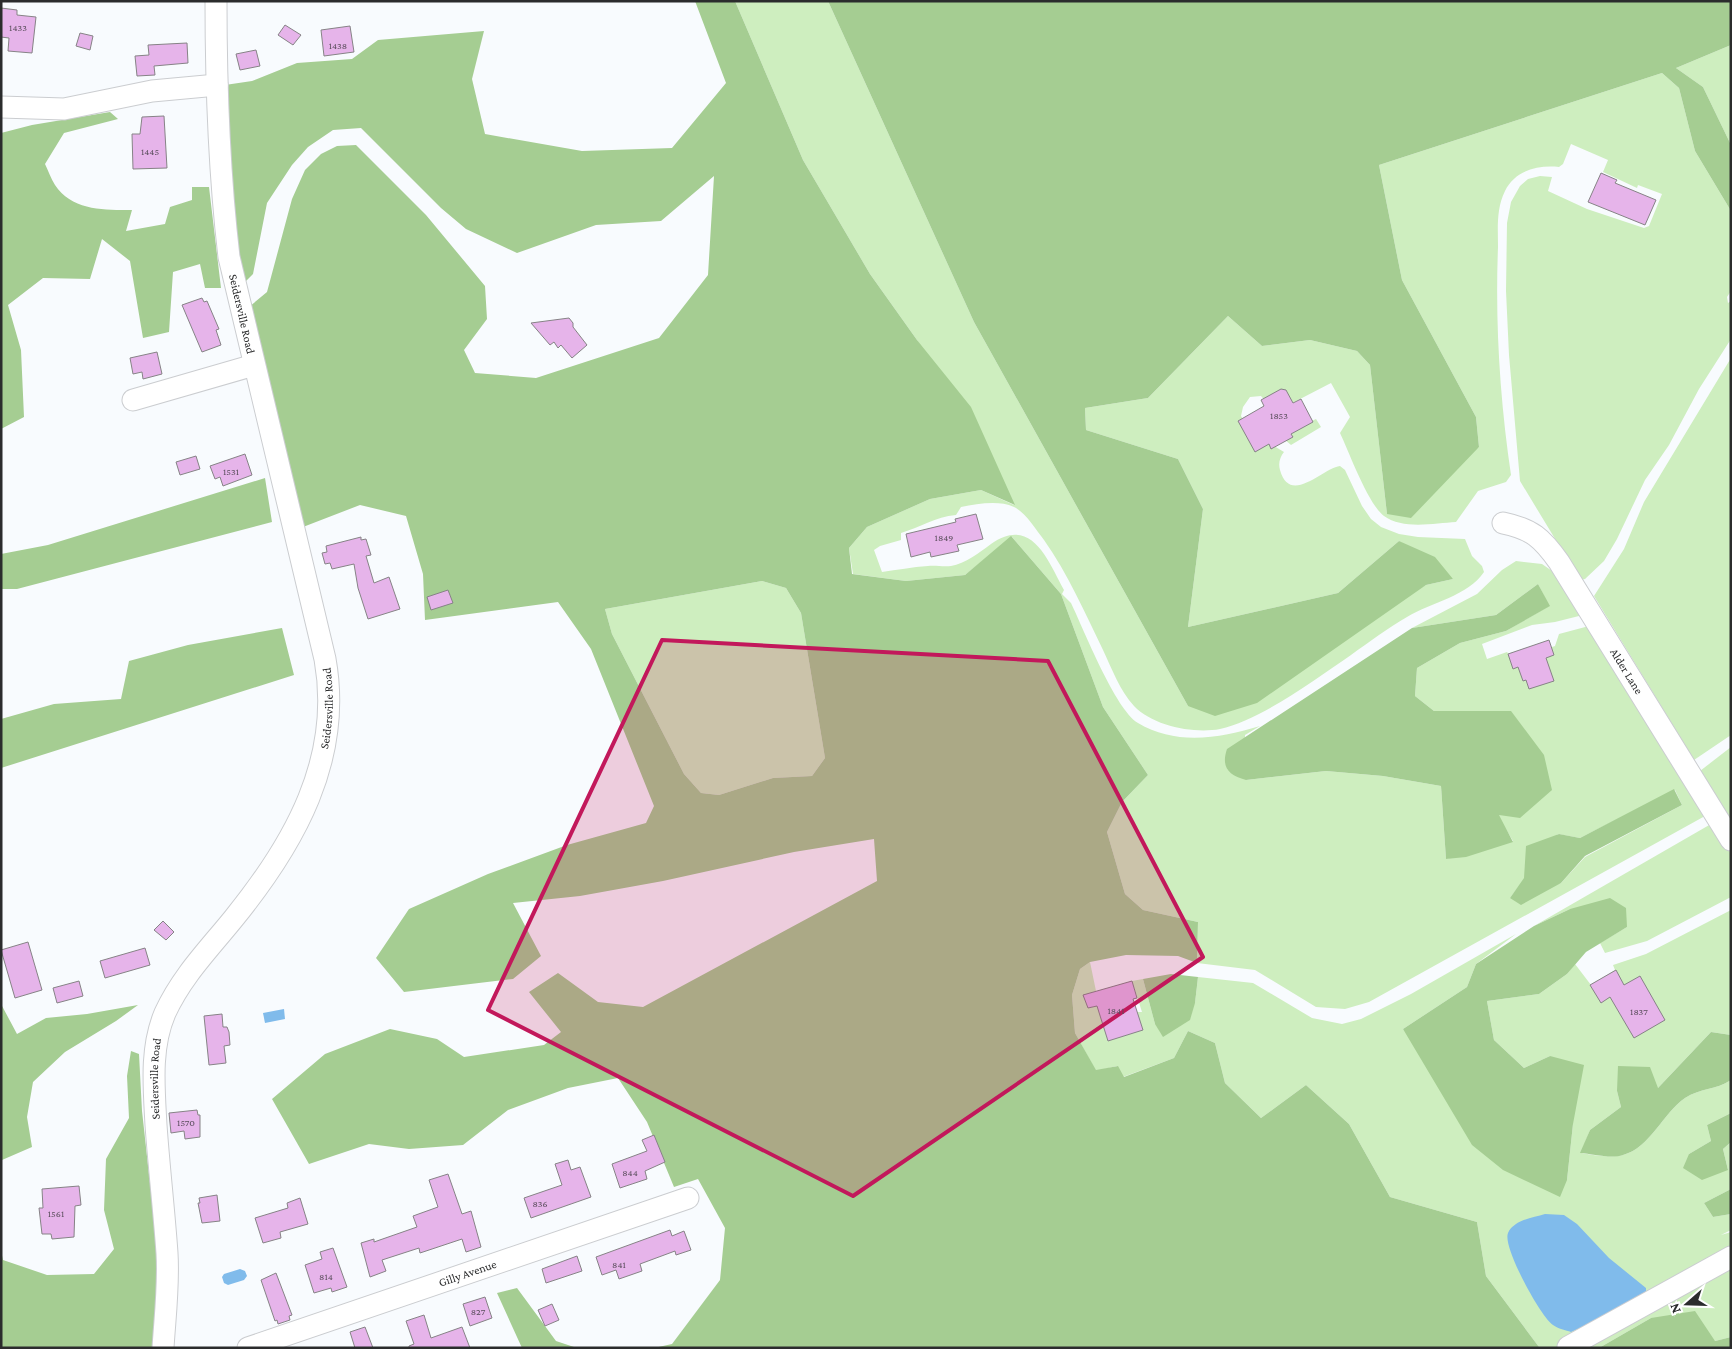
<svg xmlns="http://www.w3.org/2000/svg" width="1732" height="1349" font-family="'Crimson Pro',serif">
<rect width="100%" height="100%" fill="#f8fbfe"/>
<g fill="#ceeebf" fill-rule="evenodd">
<path d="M 735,1 L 828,1 L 974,322 L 1188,706 L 1426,585 L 1453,579 L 1399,541 L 1338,593 L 1188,627 L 1203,509 L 1178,459 L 1086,430 L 1085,408 L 1148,398 L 1228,316 L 1262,346 L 1310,340 L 1357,351 L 1370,365 L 1387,514 L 1479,447 L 1476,417 L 1402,280 L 1379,165 L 1662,73 L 1679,88 L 1695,151 L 1731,211 L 1731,291 L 1727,297 L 1728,303 L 1731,301 L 1731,339 L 1699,389 L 1669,445 L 1645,480 L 1617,539 L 1604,561 L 1585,579 L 1580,580 L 1520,481 L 1509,355 L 1506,291 L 1507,223 L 1511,202 L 1520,186 L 1528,179 L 1540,176 L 1552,177 L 1548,191 L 1587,209 L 1644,228 L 1649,226 L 1662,194 L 1638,185 L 1637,188 L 1603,172 L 1608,160 L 1571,144 L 1563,164 L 1559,167 C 1538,165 1515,170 1505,191 C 1496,209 1498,229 1498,247 C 1495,323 1500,400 1511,475 L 1506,482 L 1478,491 L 1456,522 C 1435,523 1403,530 1384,516 C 1368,504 1349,452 1340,433 L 1350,417 L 1331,383 L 1275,412 L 1261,396 L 1250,397 L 1243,407 L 1241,416 L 1258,446 L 1316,419 L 1321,427 L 1291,445 L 1284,439 L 1274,446 L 1284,452 C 1280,457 1278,463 1280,470 C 1290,506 1323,468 1340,466 L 1345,470 L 1362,506 L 1371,519 L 1381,527 L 1399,534 L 1418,537 L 1465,539 L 1472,556 L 1482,566 L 1484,572 C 1468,596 1432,602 1407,617 C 1388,628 1369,642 1351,655 C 1316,679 1261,720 1220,729 C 1194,734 1153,726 1134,706 C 1120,691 1112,669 1103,650 C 1085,613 1068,574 1044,540 C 1036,530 1026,513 1014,507 C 998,500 978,504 961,507 L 956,515 C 935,517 921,527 901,533 L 901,540 L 880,546 L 874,550 L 882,572 C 897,570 912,567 928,566 C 935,565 943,567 951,566 C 965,564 980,552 991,544 C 1032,515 1048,561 1064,590 L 1062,594 L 1071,603 C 1084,630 1115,709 1138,723 C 1176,746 1221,738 1260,726 L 1245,735 L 1246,780 L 1326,771 L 1383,776 L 1441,786 L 1446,859 L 1513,841 L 1434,711 L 1415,696 L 1417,668 L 1460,643 L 1506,631 L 1549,606 L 1538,584 L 1496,615 L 1412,628 L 1477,594 L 1502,570 L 1516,561 L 1542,564 L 1555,573 L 1583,615 L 1555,622 L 1532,625 L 1482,644 L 1487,659 L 1507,652 L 1514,660 L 1555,646 L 1559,634 L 1589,626 L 1705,816 L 1369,1002 L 1345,1009 L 1316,1007 L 1255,970 L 1197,963 L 1198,922 L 1143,910 L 1125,894 L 1107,832 L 1122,802 L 1148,775 L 1103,707 L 1061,594 L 1012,537 L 965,575 L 906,581 L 853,574 L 849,548 L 867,527 L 930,499 L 981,490 L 1014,505 L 917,340 L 870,274 L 803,160 ZM 1675,790 L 1682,805 L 1585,857 L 1561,883 L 1510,898 L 1558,834 L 1580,838 Z"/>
<polygon points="1731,45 1731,145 1703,87 1676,68"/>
<polygon points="1731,358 1731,735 1694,760 1594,596 1624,549 1644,502"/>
<polygon points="762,581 786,588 801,613 825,758 812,776 773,778 719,795 701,793 684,774 612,634 605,609"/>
<polygon points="1731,747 1731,821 1700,771"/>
<polygon points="1711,824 1731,854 1731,897 1647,941 1605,953 1600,943 1627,927 1570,909 1534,926"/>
<path d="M 1731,910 L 1731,1035 L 1711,1032 L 1658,1088 L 1617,1091 L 1621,1107 L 1590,1130 L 1581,1153 C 1592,1155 1612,1158 1623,1155 C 1650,1148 1663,1113 1685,1098 C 1700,1088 1716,1090 1731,1080 L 1731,1113 L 1707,1125 L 1711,1141 L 1689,1154 L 1728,1170 L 1723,1149 L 1731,1142 L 1731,1189 L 1704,1203 L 1713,1217 L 1731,1214 L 1731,1230 L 1721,1235 L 1731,1232 L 1731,1252 L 1560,1348 L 1539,1347 L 1486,1276 L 1477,1222 L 1390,1197 L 1349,1124 L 1306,1085 L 1261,1118 L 1225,1083 L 1215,1043 L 1188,1031 L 1174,1058 L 1123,1077 L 1117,1066 L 1096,1071 L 1075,1033 L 1072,995 L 1080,969 L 1090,962 L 1096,991 L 1084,995 L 1088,1008 L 1097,1006 L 1108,1041 L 1143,1030 L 1137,1012 L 1142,1012 L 1132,981 L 1143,979 L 1155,1024 L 1195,1003 L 1198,977 L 1253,983 L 1312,1018 L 1342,1024 L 1361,1019 L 1411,994 L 1516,934 L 1476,964 L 1467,987 L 1403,1029 L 1567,1180 L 1573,1124 L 1550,1056 L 1524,1068 L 1494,1040 L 1487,1001 L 1539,994 L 1567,974 L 1575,964 L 1591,985 L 1615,970 L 1613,965 L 1646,954 Z"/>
<polygon points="1731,1259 1731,1337 1715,1341 1651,1318 1599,1348 1575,1348"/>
</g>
<g fill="#a5cd92" fill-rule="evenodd">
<path d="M 695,1 L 735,1 L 803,160 L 870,274 L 917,340 L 971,407 L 1015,505 L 981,490 L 930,499 L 867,527 L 849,548 L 852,574 L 906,581 L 965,575 L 1011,536 L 1061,594 L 1103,707 L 1148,775 L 1122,802 L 1107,832 L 1125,894 L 1143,910 L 1198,922 L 1197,963 L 1178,956 L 1126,955 L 1090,962 L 1080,969 L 1072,995 L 1075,1033 L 1096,1070 L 1118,1066 L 1124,1077 L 1174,1058 L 1188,1031 L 1215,1043 L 1225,1083 L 1261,1118 L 1306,1085 L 1349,1124 L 1390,1197 L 1477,1222 L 1486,1276 L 1539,1347 L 1544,1348 L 654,1348 L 672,1344 L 720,1280 L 725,1228 L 698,1179 L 674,1187 L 647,1122 L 618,1078 L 568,1088 L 508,1110 L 463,1145 L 409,1149 L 369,1144 L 309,1164 L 272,1099 L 325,1054 L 390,1029 L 437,1039 L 464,1057 L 544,1045 L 561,1032 L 529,992 L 558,973 L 598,1002 L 643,1007 L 877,881 L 874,839 L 794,852 L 663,881 L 580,896 L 513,903 L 541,956 L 513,979 L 404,992 L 376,958 L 409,909 L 488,874 L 567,845 L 646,823 L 654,806 L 591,649 L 558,602 L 425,620 L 423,574 L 406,516 L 360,505 L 303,527 L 249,307 L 267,292 L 292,199 L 305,170 L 321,154 L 337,146 L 356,145 L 426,215 L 485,286 L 487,319 L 464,350 L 475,373 L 536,378 L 659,338 L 708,275 L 714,176 L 661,221 L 596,225 L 517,253 L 466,229 L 441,208 L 361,128 L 333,130 L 308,147 L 292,165 L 267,203 L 253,274 L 244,283 L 228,188 L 225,85 L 252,81 L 297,63 L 352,59 L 378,40 L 484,31 L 472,79 L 485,134 L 582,151 L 672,148 L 726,83 ZM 762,581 L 786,588 L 801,613 L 825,758 L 812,776 L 773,778 L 719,795 L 701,793 L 684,774 L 612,634 L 605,609 Z"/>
<polygon points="828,1 1731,1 1731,45 1676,68 1703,87 1731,145 1731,211 1695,151 1679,88 1662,73 1379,165 1402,280 1476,417 1479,447 1411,518 1387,514 1370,365 1357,351 1310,340 1262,346 1228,316 1148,398 1085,408 1086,430 1178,459 1203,509 1188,627 1338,593 1399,541 1435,557 1453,579 1426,585 1257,703 1215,716 1188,706 974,322"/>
<path d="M 110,112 L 118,119 L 64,133 L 45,164 C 48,170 51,179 55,185 C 72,211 105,210 132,210 L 126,231 L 165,224 L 170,207 L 192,200 L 192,187 L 209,187 L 221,288 L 205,288 L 200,264 L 173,272 L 169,332 L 143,338 L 130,261 L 102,239 L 90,279 L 43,278 L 8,305 L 21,350 L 24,417 L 1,429 L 1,133 L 32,125 Z"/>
<polygon points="265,478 272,522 17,589 1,589 1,554 48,545"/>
<path d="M 1538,584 L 1550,606 L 1506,631 L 1460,643 L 1417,668 L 1415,696 L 1434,711 L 1511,711 L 1544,755 L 1552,790 L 1520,818 L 1499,815 L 1513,842 L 1466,857 L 1446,859 L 1441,786 L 1383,776 L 1326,771 L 1246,780 C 1228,775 1221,767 1227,749 L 1412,628 L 1496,615 Z"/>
<polygon points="282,628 294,675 1,768 1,719 54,704 121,699 129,661 188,645"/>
<polygon points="1674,789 1682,805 1585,856 1561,883 1521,905 1510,898 1524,878 1526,846 1559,834 1580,838"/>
<polygon points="1610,898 1626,908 1627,927 1586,952 1567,974 1539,994 1487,1001 1494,1040 1524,1068 1550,1056 1584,1065 1573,1124 1567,1180 1560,1197 1503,1170 1472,1145 1403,1029 1467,987 1476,964 1534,926 1570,909"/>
<polygon points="1171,974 1198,977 1195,1003 1190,1020 1163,1037 1155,1024 1143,979"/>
<polygon points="1,1004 17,1034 46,1018 87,1014 138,1005 116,1021 65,1052 33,1082 27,1117 32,1147 2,1160 1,1170"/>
<path d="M 1711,1032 L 1731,1035 L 1731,1080 C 1716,1090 1700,1088 1685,1098 C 1663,1113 1650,1148 1623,1155 C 1611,1159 1593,1154 1580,1153 L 1590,1130 L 1621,1107 L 1617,1091 L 1618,1066 L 1650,1067 L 1658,1088 Z"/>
<polygon points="131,1051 139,1054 142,1111 160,1274 153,1348 1,1348 1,1251 3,1260 47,1275 94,1274 114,1249 104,1210 106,1159 129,1118 127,1076"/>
<polygon points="1731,1113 1731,1142 1723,1149 1728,1170 1702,1180 1683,1168 1689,1154 1711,1141 1707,1125"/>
<polygon points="1731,1189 1731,1214 1713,1217 1704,1203"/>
<polygon points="517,1288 556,1341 577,1348 522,1348 497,1293"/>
<polygon points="1695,1311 1715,1341 1731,1337 1731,1348 1599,1348 1651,1318"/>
</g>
<g fill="#80bbeb">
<polygon points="284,1009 285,1019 265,1023 263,1013"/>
<path d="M 1545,1214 L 1564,1215 L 1577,1224 L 1609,1258 L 1646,1288 L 1646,1298 L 1571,1332 C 1566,1330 1558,1329 1553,1325 C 1541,1317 1502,1247 1508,1233 C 1514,1220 1532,1218 1545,1214 Z"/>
<polygon points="240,1269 245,1271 247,1276 244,1280 228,1285 224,1283 222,1277 224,1274"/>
</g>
<g fill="#e6b4ea" stroke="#868386">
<polygon points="1,8 17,10 17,15 36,17 32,53 8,51 9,38 1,37"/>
<polygon points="285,25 301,35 293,45 278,35"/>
<polygon points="350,26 354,52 324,56 321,30"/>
<polygon points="80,33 93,36 90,50 76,46"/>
<polygon points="187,43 188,63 154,66 155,75 137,76 135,56 149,55 148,45"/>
<polygon points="256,50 260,66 240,70 236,54"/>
<polygon points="164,116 167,168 133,169 132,134 140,134 142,117"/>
<polygon points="1601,173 1617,180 1615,183 1656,200 1645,225 1588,202"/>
<polygon points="202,298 204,302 207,301 219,329 216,330 221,345 202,352 182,305"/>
<polygon points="569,318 573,323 573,327 587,345 572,358 561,345 558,348 554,342 550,345 531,323"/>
<polygon points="157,352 162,374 143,379 142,372 133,374 130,358"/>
<polygon points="1281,389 1286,390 1293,403 1301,399 1313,422 1291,434 1293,437 1271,449 1269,444 1255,452 1238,421 1264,406 1261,400"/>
<polygon points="245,454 252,475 223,486 220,477 215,479 210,466"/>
<polygon points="196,456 200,469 180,475 176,462"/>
<polygon points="976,514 983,539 957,545 959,551 931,557 930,552 911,557 906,534 956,522 955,519"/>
<polygon points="361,537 361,540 366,539 371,555 366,556 374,583 389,577 400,609 368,619 358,588 354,564 332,569 330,563 325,564 322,553 327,552 326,546"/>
<polygon points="448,590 453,603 431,610 427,597"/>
<polygon points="1549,640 1554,655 1546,658 1554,681 1529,689 1526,680 1523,681 1518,667 1513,669 1508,654"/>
<polygon points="163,921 174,932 166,940 154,930"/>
<polygon points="28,942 42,990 15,998 1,950"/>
<polygon points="145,948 150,965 105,978 100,961"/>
<polygon points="1616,970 1624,985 1640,976 1665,1020 1634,1038 1610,997 1601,1003 1590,985"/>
<polygon points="79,981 83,996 57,1003 53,988"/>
<polygon points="1132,981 1137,998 1133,999 1143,1030 1108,1041 1097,1006 1088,1008 1083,995"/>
<polygon points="222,1014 223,1027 227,1027 229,1032 230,1045 224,1046 226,1063 209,1065 204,1016"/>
<polygon points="197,1110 198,1115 200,1115 200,1137 185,1139 184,1131 171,1133 169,1113"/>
<polygon points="654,1135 665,1162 645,1171 647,1179 620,1188 612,1164 647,1151 642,1140"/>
<polygon points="568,1160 571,1170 580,1167 591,1197 531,1218 524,1198 562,1185 555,1164"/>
<polygon points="448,1174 462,1214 471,1211 481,1247 466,1252 462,1239 420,1253 419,1248 382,1260 386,1271 370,1277 361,1243 374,1239 374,1242 417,1227 413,1216 438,1207 429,1180"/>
<polygon points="79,1186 81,1205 75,1206 74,1237 52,1239 51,1234 42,1234 39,1208 43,1208 42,1189"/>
<polygon points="217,1195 220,1221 202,1223 198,1203 200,1203 199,1198"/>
<polygon points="300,1198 308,1224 280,1232 281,1238 263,1243 255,1218 288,1208 287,1203"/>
<polygon points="670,1230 672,1236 684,1231 691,1250 676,1255 675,1251 640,1264 642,1271 619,1279 616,1270 602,1275 596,1257"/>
<polygon points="333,1248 347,1287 332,1292 331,1288 314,1293 305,1265 322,1259 320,1252"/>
<polygon points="577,1256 582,1271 546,1283 542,1269"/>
<polygon points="276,1273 292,1315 289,1316 290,1320 278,1324 277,1320 275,1321 261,1280"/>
<polygon points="485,1297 492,1318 470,1326 463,1304"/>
<polygon points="552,1304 559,1320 545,1326 538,1310"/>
<polygon points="424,1315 431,1338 462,1327 470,1348 409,1348 409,1346 414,1344 406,1321"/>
<polygon points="365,1327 373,1348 355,1348 350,1332"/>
</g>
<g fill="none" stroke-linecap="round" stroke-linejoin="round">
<g stroke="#cbcdd0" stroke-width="23">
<g id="minor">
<polyline points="1,107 64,109 152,91 217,85"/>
<polyline points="133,400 254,365"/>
<path id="s1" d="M 1503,523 C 1532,529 1542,538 1559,562 L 1731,840"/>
<polyline points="1568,1347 1731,1257"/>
<path id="s2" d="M 163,1348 C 165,1316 169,1285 167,1253 C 164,1210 159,1168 156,1125 C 154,1087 150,1048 165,1013 C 182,976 209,949 234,918 C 294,844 343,759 325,659 L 229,257 C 219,172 216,87 216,1"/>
<path id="s3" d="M 248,1348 L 688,1198"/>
</g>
</g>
<use href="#minor" stroke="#fff" stroke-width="21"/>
</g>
<path fill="#c2185b" fill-opacity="0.2" stroke="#c2185b" stroke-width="4" stroke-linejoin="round" d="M 662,640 L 1048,661 L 1203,957 L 853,1196 L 488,1010 Z"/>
<g text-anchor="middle" stroke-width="4.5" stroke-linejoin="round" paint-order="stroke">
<g font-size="10" fill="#5a4e5c">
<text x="18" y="31">1433</text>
<text x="338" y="49">1438</text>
<text x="150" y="155">1445</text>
<text x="1279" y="419">1853</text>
<text x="231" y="475">1531</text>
<text x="944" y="541">1849</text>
<text x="1116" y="1014">1841</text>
<text x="1639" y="1015">1837</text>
<text x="186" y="1126">1570</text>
<text x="630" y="1176">844</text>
<text x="540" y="1207">836</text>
<text x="56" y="1217">1561</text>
<text x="619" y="1268">841</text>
<text x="326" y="1280">814</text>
<text x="478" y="1315">827</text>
</g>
<g font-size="12" fill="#2b2c2d" stroke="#fff">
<text transform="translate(242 314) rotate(77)" y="4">Seidersville Road</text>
<text dy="4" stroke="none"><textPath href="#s1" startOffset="199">Alder Lane</textPath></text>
<text dy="4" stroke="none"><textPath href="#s2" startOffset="689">Seidersville Road</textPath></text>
<text dy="4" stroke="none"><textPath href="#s2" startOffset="270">Seidersville Road</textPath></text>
<text dy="4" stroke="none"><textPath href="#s3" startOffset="232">Gilly Avenue</textPath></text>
</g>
</g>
<rect width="1732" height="1349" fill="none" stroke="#2b2c2d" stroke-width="5"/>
<g transform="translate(1687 1304) rotate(250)" stroke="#ffffff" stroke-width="4" paint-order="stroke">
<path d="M0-4L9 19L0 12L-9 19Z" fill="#2b2c2d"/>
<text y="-8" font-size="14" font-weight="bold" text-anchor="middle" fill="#2b2c2d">N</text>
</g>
</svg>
